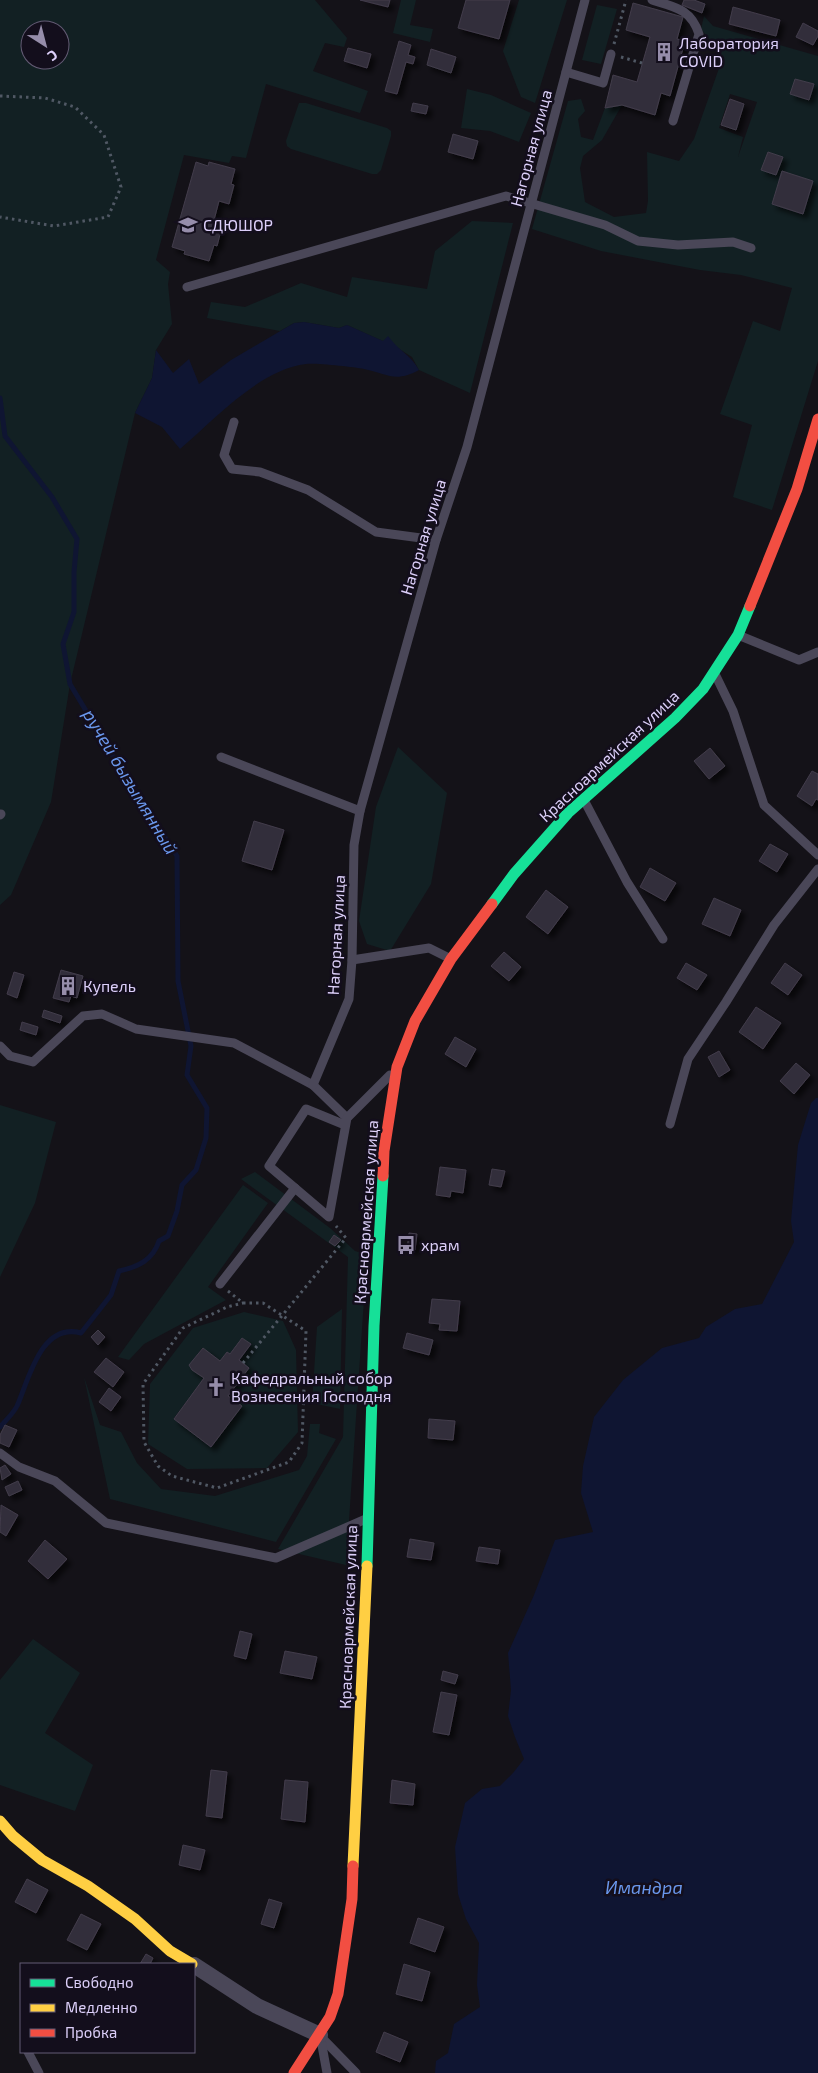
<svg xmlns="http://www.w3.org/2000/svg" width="818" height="2073" font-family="'Exo 2',sans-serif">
<defs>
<filter id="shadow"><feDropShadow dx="4.5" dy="4.5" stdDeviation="2.5" flood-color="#0009"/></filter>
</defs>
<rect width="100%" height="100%" fill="#141218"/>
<g fill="#122023" fill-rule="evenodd">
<path d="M 0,0 L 315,0 L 347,38 L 344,47 L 325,43 L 313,71 L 368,91 L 360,113 L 266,84 L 246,158 L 232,156 L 229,163 L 184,155 L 156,260 L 170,272 L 168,284 L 172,324 L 156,350 L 152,378 L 135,413 L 70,684 L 51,802 L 11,895 L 0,905 ZM 30,30 L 60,30 L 60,60 L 30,60 Z"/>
<polygon points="401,0 416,0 410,25 433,29 430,42 393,33"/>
<polygon points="519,0 567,0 535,103 521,97 503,51"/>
<polygon points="597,5 617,9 601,64 582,60"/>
<path d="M 704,16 L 713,26 L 818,56 L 818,361 L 772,510 L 733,497 L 752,425 L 720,414 L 753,321 L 780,331 L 792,288 L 741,275 L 700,270 L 601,251 L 532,229 L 568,101 L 581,99 L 585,111 L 578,119 L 581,137 L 593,140 L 605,108 L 622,105 L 602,140 L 583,156 L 580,168 L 585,202 L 614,217 L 646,213 L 648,201 L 647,152 L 679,161 L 694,139 L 723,57 L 701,29 ZM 730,94 L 757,102 L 738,157 L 743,137 L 719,128 Z"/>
<polygon points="467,89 491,95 531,113 519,142 490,131 461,128"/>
<polygon points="299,103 306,103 387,128 391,131 391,136 381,170 377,174 372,174 291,149 287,146 286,141"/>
<polygon points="472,221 513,223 470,393 419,370 412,357 396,347 347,325 339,328 304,322 294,323 280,331 207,318 211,302 245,307 301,283 347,297 352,277 427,289 435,251"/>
<polygon points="398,747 447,793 431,884 390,951 367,944 359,921 376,807"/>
<polygon points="0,1105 56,1122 35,1203 0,1277"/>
<polygon points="255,1172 330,1228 355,1251 367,1255 346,1565 278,1549 343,1437 348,1257 241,1179"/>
<polygon points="243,1185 268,1203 208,1287 226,1300 144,1344 129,1360 118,1357"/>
<polygon points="342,1309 340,1409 312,1403 317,1327"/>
<path d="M 244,1312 L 283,1321 L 296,1350 L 298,1432 L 267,1468 L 187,1469 L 148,1444 L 150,1384 L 193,1328 ZM 242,1338 L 251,1345 L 239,1360 L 249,1368 L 228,1396 L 242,1406 L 211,1447 L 174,1418 L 204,1378 L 192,1370 L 190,1365 L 202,1348 L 220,1361 L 227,1352 L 230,1354 Z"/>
<polygon points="84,1377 100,1425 121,1432 137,1463 161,1489 215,1496 299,1470 307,1456 310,1424 320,1424 319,1433 336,1439 276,1542 110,1499"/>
<polygon points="33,1639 80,1673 45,1733 93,1765 75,1811 0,1785 0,1680"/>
</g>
<g fill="#0f1532">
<path d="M 304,322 L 339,328 L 347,325 L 383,341 L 388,336 C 399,351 410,354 419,370 C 395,383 388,374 364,369 C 353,367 317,363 306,364 C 260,369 214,420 180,449 L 162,427 L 135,413 L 152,378 L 156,350 L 173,373 L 189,359 L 199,384 L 231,360 L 294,323 Z"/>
<polygon points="816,1098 818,1098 818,2073 435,2073 436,2061 448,2053 454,2024 480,2007 477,1985 479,1943 466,1919 458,1894 455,1847 465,1803 482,1789 500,1786 513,1773 524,1759 515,1737 508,1716 511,1690 508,1653 534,1595 555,1540 593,1532 581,1493 583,1466 594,1417 623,1380 662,1348 699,1338 706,1327 735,1309 762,1304 794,1242 791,1221 798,1145 811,1103"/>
</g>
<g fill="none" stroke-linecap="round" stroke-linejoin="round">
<path stroke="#0f1532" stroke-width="5" d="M 0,398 L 5,436 L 52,497 L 77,539 L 74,572 L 74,612 L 63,644 L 70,684 L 122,771 L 177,856 L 178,981 L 191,1046 L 187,1075 L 207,1108 L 206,1138 L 196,1170 L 182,1185 L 177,1211 L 168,1236 L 159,1241 C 153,1260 138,1267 119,1271 L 111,1295 L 81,1333 C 41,1322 29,1379 17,1406 C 13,1414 6,1420 0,1427"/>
</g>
<g fill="#332f3b" stroke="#423c4b" filter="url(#shadow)">
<polygon points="360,0 390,0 388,7"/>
<polygon points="466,0 510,0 499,39 458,28"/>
<polygon points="684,0 694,0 705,4 702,13 682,5"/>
<polygon points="633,3 683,17 677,39 685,41 670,96 661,93 655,115 622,105 605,108 613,75 637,82 650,37 626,30"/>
<polygon points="733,7 780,20 776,36 729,24"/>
<polygon points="803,23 818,31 818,36 813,45 796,37"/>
<polygon points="399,41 411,45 408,55 415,57 413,64 406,62 397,94 385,91"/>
<polygon points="348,48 371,54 367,68 344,61"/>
<polygon points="431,49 456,57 451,73 427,65"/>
<polygon points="795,79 814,84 809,100 790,94"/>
<polygon points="730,99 744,104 736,130 721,125"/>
<polygon points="413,103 428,106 426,114 411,111"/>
<polygon points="453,134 478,141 473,159 448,152"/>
<polygon points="768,152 783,157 776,175 761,170"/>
<polygon points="196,162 208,166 209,162 235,169 231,184 234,185 229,204 219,201 213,224 222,227 217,246 214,245 209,261 184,254 185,251 172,247"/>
<polygon points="782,171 813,181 803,214 772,204"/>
<polygon points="710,748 725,766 709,779 694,761"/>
<polygon points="812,771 818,774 818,800 816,799 812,806 797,796"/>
<polygon points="254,821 284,830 272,870 242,861"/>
<polygon points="770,844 788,854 777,872 759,861"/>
<polygon points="650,868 676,883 665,901 640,887"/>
<polygon points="546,890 568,907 548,934 526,917"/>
<polygon points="714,898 741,910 730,936 702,924"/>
<polygon points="504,952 521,967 509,981 491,966"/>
<polygon points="686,963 707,975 697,990 677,978"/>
<polygon points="785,963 802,975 788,995 771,983"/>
<polygon points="61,970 83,976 77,998 71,996 69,1002 53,998"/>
<polygon points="14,972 24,975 17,998 7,994"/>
<polygon points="756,1007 781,1023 763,1049 739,1032"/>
<polygon points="44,1010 62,1016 60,1023 42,1017"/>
<polygon points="22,1022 38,1027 36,1035 20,1030"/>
<polygon points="455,1037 476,1049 466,1067 445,1054"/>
<polygon points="719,1051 730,1070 719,1077 708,1057"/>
<polygon points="796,1063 810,1075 794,1094 780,1081"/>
<polygon points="440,1167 466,1170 463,1193 451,1191 450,1197 436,1195"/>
<polygon points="492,1169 505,1171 501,1187 489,1185"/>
<polygon points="409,1233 417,1234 415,1250 407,1249"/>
<polygon points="334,1235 341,1240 335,1246 329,1242"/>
<polygon points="432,1299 460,1301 457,1331 439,1330 440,1324 429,1323"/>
<polygon points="98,1330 105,1337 98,1345 91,1337"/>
<polygon points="407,1333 433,1340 429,1355 403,1348"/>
<polygon points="242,1338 251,1344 239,1360 249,1368 228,1396 242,1406 211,1447 174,1419 204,1378 192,1370 189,1365 203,1348 220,1361 227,1352 230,1354"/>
<polygon points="106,1358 124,1372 113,1387 94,1372"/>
<polygon points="109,1388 121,1397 111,1411 99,1402"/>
<polygon points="429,1419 455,1421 453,1440 428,1438"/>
<polygon points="5,1425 17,1430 9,1447 0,1443 0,1435"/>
<polygon points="5,1465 11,1474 2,1480 0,1468"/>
<polygon points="18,1481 22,1490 9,1496 5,1487"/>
<polygon points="1,1505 18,1515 6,1536 0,1532"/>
<polygon points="410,1539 434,1543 431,1560 407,1557"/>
<polygon points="45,1540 67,1559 48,1579 28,1561"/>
<polygon points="479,1547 500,1550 498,1564 476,1561"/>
<polygon points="240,1631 252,1634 246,1659 234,1656"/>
<polygon points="285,1651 317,1657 312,1679 280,1673"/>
<polygon points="443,1671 458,1675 455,1684 441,1680"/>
<polygon points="441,1692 457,1695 449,1735 433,1732"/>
<polygon points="211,1770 227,1772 222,1818 206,1816"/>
<polygon points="285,1780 308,1782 305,1822 281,1819"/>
<polygon points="392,1780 415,1784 413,1805 390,1803"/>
<polygon points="183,1845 205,1850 200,1870 179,1865"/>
<polygon points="27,1879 48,1890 36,1913 15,1902"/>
<polygon points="269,1899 282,1903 274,1928 261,1924"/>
<polygon points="81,1914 101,1924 87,1950 67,1940"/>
<polygon points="418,1918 444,1927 435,1952 410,1943"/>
<polygon points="146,1954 153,1958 150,1964 140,1964"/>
<polygon points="404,1964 430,1972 422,2001 396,1994"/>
<polygon points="384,2032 408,2042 400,2062 376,2052"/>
</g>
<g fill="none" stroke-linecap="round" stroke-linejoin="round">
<g stroke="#505864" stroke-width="3" stroke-dasharray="2.5 4" stroke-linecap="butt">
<polyline points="614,44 626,0"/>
<polyline points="621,57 642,63"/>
<polyline points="0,96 45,98 75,107 104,135 121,187 108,217 54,226 0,217"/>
<polyline points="228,1291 243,1303"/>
<polygon points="243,1303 263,1303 306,1331 302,1443 289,1462 217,1488 172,1476 158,1466 144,1442 143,1384 183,1328 227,1307"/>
<polyline points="243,1363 346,1238 336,1226"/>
</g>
<g stroke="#4a4758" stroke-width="9">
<path d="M 652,0 C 675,7 691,9 699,34 L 673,121"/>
<polyline points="566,72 603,83 611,54"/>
<polyline points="187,287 506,196 605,225 638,241 678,245 733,242 751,248"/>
<polyline points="234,422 224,455 232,469 260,472 308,490 376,532 436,540"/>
<polyline points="738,635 799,660 818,652"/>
<polyline points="715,674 733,711 764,805 818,855"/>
<polyline points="221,757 360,811"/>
<polyline points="584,800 627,882 663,939"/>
<polyline points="0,815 1,814"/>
<polyline points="352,960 429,948 451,959"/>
<polyline points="0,1046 10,1056 33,1062 83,1016 102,1014 136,1029 234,1043 313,1085 347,1118"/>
<polyline points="313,1085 349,999 352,960 354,845 360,811 436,540 467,447 585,0"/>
<polyline points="670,1124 688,1059 726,1002 774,925 818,869"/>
<polyline points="345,1125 306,1109 269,1166 329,1217 347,1118 390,1075"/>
<polyline points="220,1284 295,1188"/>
<polyline points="0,1453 19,1467 55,1481 106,1523 276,1558 366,1519"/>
<polyline points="320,2036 356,2073"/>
<polyline points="321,2040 327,2073"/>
<polyline points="28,2052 39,2073"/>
</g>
<polyline stroke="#4a4758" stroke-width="16" points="194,1965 257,2006 320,2035"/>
<g stroke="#16e098" stroke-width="11">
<polyline points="492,904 514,874 568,813 675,718 703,689 738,635 750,606"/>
<polyline points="367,1566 374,1326 383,1176"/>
</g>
<g stroke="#ffcf43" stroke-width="11">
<polyline points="0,1821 13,1836 42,1860 88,1886 135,1919 170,1951 192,1964"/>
<polyline points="353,1866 367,1566"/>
</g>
<g stroke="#f24e42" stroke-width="11">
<polyline points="750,606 797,489 818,419"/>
<polyline points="383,1176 384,1151 397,1067 415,1021 451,959 492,904"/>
<polyline points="294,2073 330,2017 338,1994 352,1899 353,1866"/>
</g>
</g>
<defs>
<g id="building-bare" transform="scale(1.5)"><path d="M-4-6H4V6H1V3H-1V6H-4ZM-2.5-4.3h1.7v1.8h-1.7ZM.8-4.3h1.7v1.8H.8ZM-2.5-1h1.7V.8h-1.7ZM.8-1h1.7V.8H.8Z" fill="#968daa" stroke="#130e1c" stroke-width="2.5" paint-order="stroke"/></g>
<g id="school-bare" transform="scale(1.5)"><path d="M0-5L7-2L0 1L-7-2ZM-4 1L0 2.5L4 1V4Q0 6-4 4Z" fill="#968daa" stroke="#130e1c" stroke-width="2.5" paint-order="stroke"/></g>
<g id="bus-bare" transform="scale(1.5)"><path d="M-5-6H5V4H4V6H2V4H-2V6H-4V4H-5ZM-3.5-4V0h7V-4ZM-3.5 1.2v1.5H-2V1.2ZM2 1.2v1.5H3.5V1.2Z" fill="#968daa" stroke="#130e1c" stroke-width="2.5" paint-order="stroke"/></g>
<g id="church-bare" transform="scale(1.5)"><path d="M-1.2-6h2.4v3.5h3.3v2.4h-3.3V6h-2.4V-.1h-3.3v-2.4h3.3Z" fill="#968daa" stroke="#130e1c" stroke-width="2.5" paint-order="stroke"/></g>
</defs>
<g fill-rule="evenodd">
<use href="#building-bare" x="664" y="52"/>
<use href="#school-bare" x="188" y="225"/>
<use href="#building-bare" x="68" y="986"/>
<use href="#bus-bare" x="406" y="1245"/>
<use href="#church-bare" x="216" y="1387"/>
</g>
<g text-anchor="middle" stroke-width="5" stroke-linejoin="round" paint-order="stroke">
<g font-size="16" fill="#dccff9" stroke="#130e1c" text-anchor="start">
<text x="679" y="49">Лаборатория<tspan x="679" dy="18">COVID</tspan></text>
<text x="203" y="231">СДЮШОР</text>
<text x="83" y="992">Купель</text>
<text x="421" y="1251">храм</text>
<text x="231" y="1384">Кафедральный собор<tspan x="231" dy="18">Вознесения Господня</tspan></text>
</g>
<g font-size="16" fill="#dccff9" stroke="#130e1c">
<text transform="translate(531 148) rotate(-75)" y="6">Нагорная улица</text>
<text transform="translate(423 537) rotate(-73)" y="6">Нагорная улица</text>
<text transform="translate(609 756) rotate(-43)" y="6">Красноармейская улица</text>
<text transform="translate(336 935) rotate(-87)" y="6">Нагорная улица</text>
<text transform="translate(366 1212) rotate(-86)" y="6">Красноармейская улица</text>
<text transform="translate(348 1617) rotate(-88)" y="6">Красноармейская улица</text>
</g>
<g font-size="18" font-style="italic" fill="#6a97ec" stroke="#130e1c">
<text transform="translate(130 782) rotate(59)" y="6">ручей бызымянный</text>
<text x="644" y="1894">Имандра</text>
</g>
</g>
<rect x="20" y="1963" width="175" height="90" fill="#130e1c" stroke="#635b74"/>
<rect x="30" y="1979" width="25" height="8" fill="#16e098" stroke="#635b74"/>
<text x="65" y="1988" font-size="15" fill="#dccff9">Свободно</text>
<rect x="30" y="2004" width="25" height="8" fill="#ffcf43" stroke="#635b74"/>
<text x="65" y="2013" font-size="15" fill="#dccff9">Медленно</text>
<rect x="30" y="2029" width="25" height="8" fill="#f24e42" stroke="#635b74"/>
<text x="65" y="2038" font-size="15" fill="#dccff9">Пробка</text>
<g transform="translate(45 45) rotate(144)"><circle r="24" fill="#130e1c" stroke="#635b74"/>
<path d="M0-4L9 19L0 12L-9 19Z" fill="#968daa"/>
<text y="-8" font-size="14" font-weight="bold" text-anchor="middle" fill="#dccff9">С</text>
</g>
</svg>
